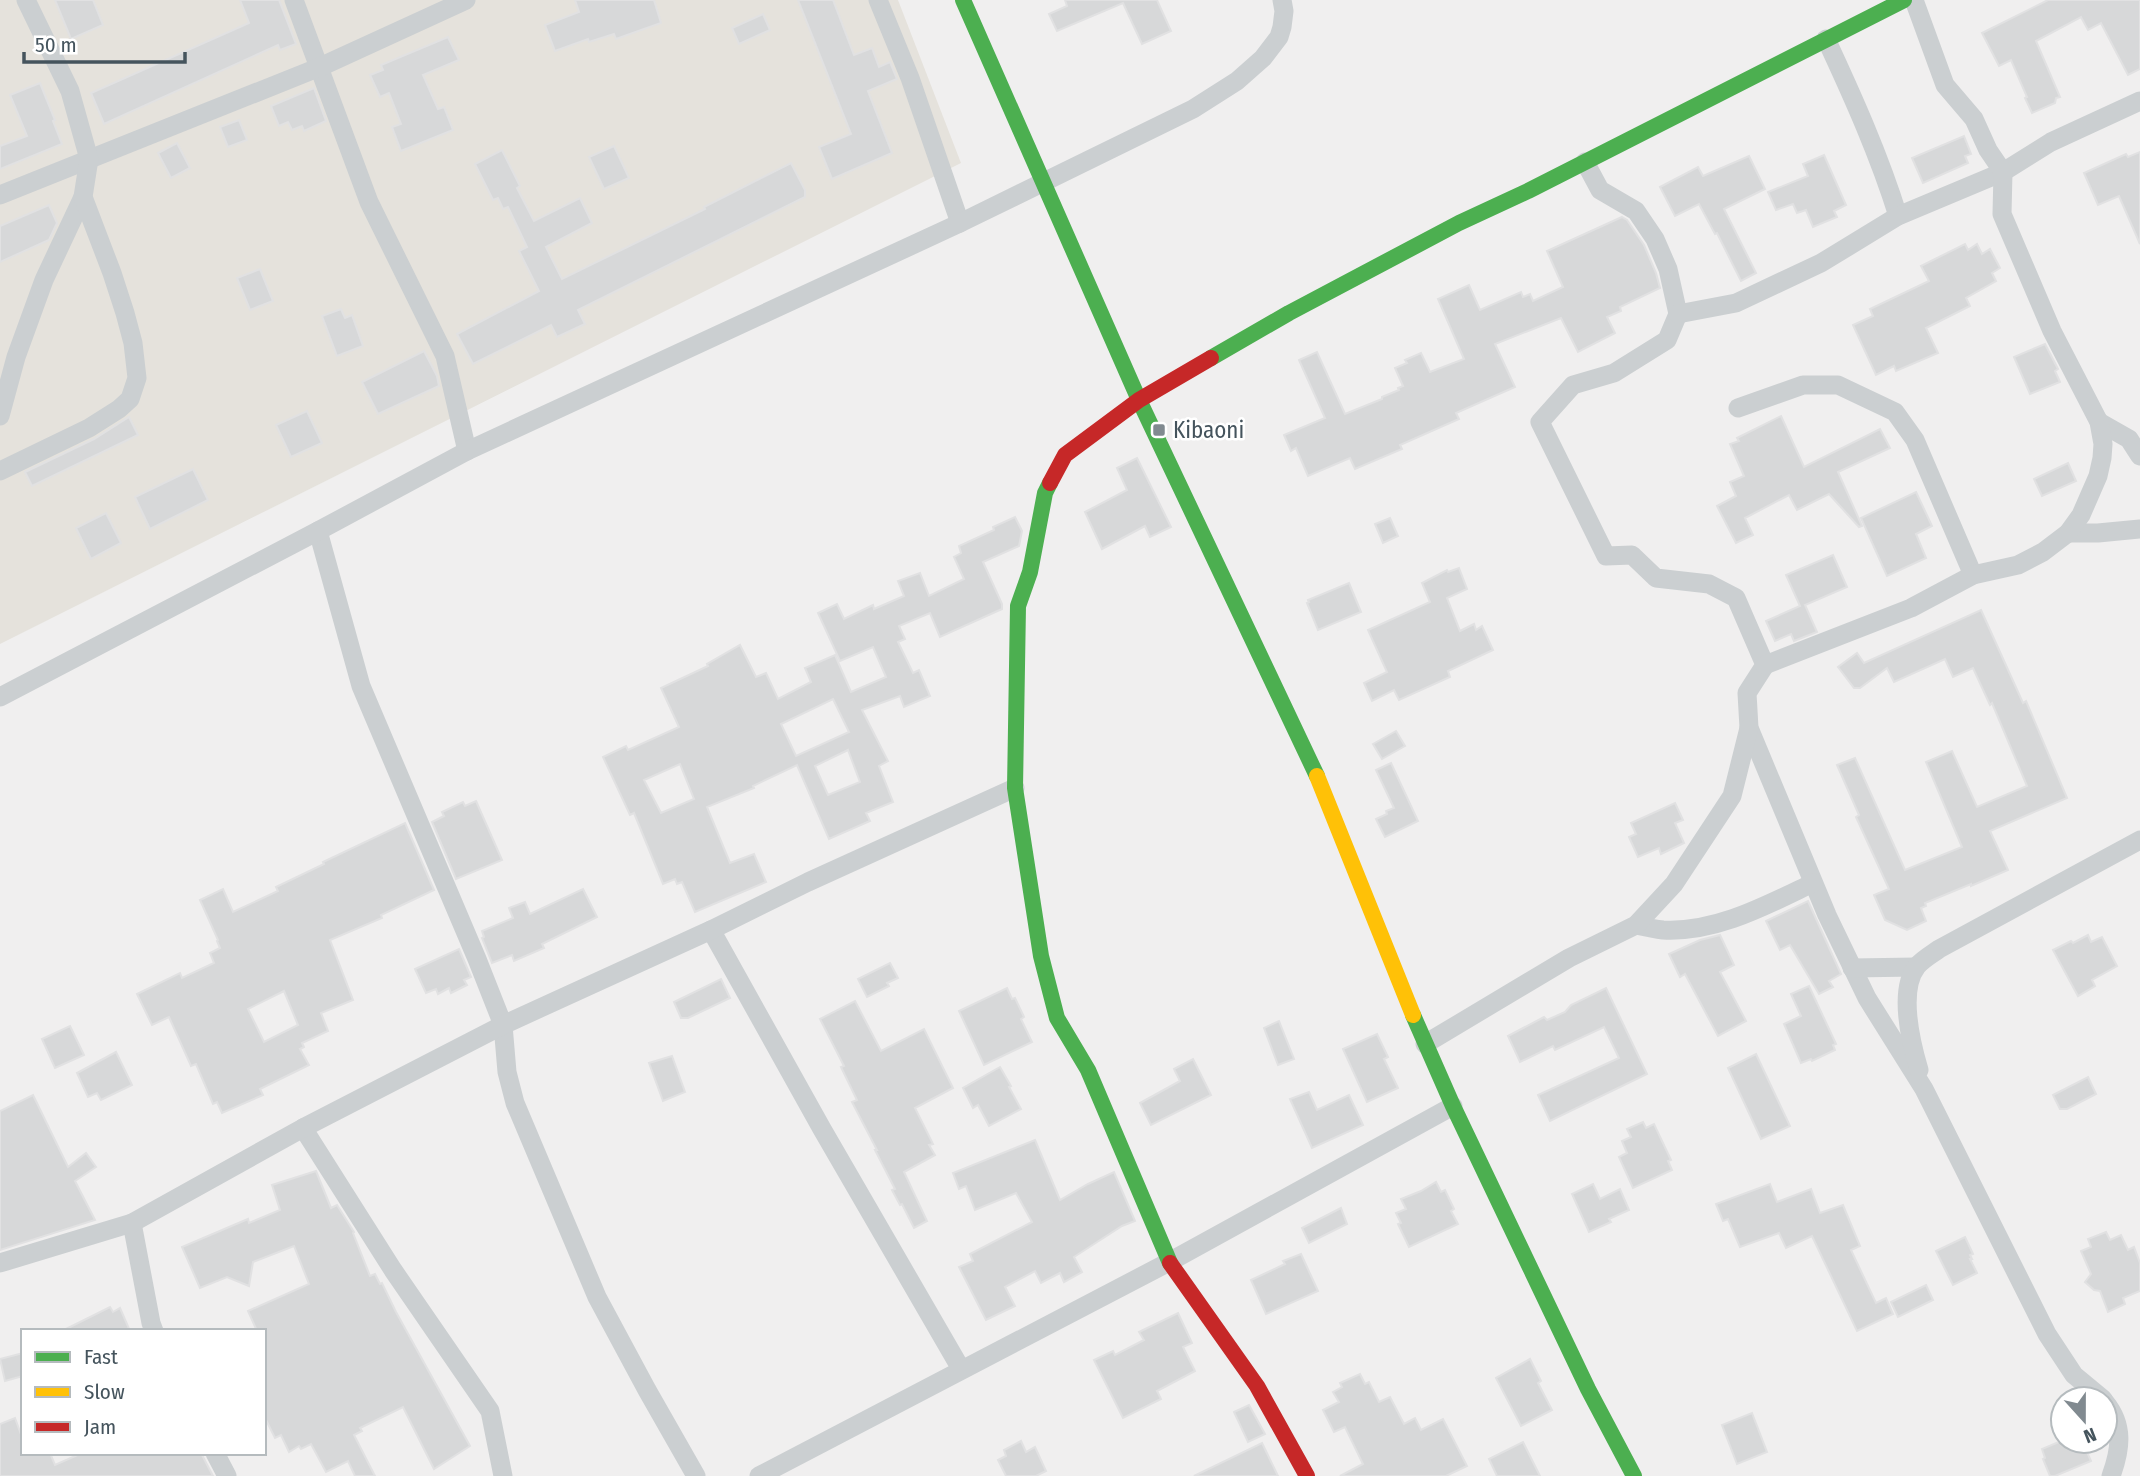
<svg xmlns="http://www.w3.org/2000/svg" width="2140" height="1476" font-family="'Fira Sans Condensed',sans-serif">
<rect width="100%" height="100%" fill="#f0efef"/>
<polygon fill="#e5e2dc" points="0,0 898,0 961,163 0,644"/>
<g fill="#d7d8d9" stroke="#e1e1e2" stroke-width="2" fill-rule="evenodd">
<polygon points="55,0 93,0 103,25 71,39"/>
<polygon points="240,0 279,0 296,44 280,50 278,45 104,124 91,93 249,23"/>
<polygon points="575,0 654,0 661,23 616,39 614,34 589,42 588,39 555,51 545,25 579,12"/>
<polygon points="798,0 833,0 854,55 872,48 879,67 890,62 897,79 868,91 892,153 832,179 819,147 851,134"/>
<polygon points="1065,0 1157,0 1171,31 1142,44 1123,3 1057,31 1049,14 1067,6"/>
<polygon points="2048,0 2140,0 2140,69 2128,75 2101,23 2088,30 2081,17 2036,41 2060,97 2056,98 2055,103 2032,113 2025,98 2027,97 2011,60 1999,66 1982,33"/>
<polygon points="763,14 770,30 739,44 732,28"/>
<polygon points="448,37 459,60 423,75 438,109 444,107 453,130 401,151 392,127 401,124 389,93 380,97 370,75 383,70 381,65"/>
<polygon points="40,83 55,120 53,121 62,144 0,169 0,146 27,136 10,95"/>
<polygon points="314,88 326,121 304,131 302,126 292,130 288,122 279,126 271,106"/>
<polygon points="239,120 247,140 228,147 220,127"/>
<polygon points="1964,136 1971,154 1965,156 1968,163 1923,183 1912,158"/>
<polygon points="177,143 190,168 171,178 158,153"/>
<polygon points="614,146 629,178 604,189 589,157"/>
<polygon points="502,150 520,186 517,188 534,221 580,198 592,223 546,247 562,279 705,209 704,207 791,163 805,190 805,197 578,310 585,324 557,337 551,325 473,364 457,334 539,291 519,251 527,247 508,207 503,209 498,198 493,200 475,164"/>
<polygon points="2140,152 2140,244 2119,196 2098,205 2084,173 2126,154 2128,157"/>
<polygon points="1824,155 1846,205 1834,211 1837,217 1813,227 1806,210 1797,213 1793,204 1776,210 1768,192 1808,176 1803,164"/>
<polygon points="1749,156 1765,189 1724,209 1756,273 1741,281 1717,233 1715,234 1699,204 1675,216 1660,187 1698,167 1703,176"/>
<polygon points="49,205 57,223 49,240 0,262 0,226"/>
<polygon points="1622,217 1627,220 1644,245 1656,273 1660,288 1620,307 1621,311 1607,317 1615,333 1578,352 1561,318 1495,344 1515,387 1456,413 1459,419 1400,445 1402,449 1355,469 1350,458 1308,476 1296,448 1291,451 1284,435 1325,418 1299,360 1317,352 1345,414 1382,399 1382,397 1399,390 1398,388 1403,386 1395,368 1407,363 1405,360 1421,353 1430,372 1464,359 1438,299 1469,285 1480,310 1521,292 1523,297 1530,294 1533,301 1563,287 1547,251"/>
<polygon points="1965,244 1968,250 1977,244 1982,254 1990,249 2000,268 1992,273 1996,281 1966,298 1970,306 1926,328 1938,353 1896,371 1894,366 1876,375 1853,325 1873,316 1870,309 1929,281 1921,266"/>
<polygon points="260,269 273,301 250,310 237,278"/>
<polygon points="341,309 345,318 352,315 363,346 337,356 322,316"/>
<polygon points="2045,344 2058,369 2055,371 2060,382 2030,394 2014,357"/>
<polygon points="424,351 437,376 439,386 378,414 362,382"/>
<polygon points="307,411 322,443 291,457 276,425"/>
<polygon points="1781,416 1804,467 1880,429 1890,448 1838,472 1862,526 1859,527 1829,494 1797,510 1789,495 1745,518 1753,535 1736,543 1717,506 1736,496 1730,482 1744,476 1730,444 1739,441 1737,438"/>
<polygon points="129,417 138,435 32,486 25,472 94,439"/>
<polygon points="1137,458 1171,527 1150,537 1145,526 1102,549 1085,512 1127,490 1117,468"/>
<polygon points="2068,463 2076,481 2042,496 2034,479"/>
<polygon points="193,469 208,500 150,529 135,497"/>
<polygon points="1916,492 1932,526 1916,534 1926,558 1887,576 1861,518"/>
<polygon points="106,513 121,543 91,559 76,528"/>
<path d="M 1015,517 L 1022,531 L 1019,546 L 983,562 L 1002,604 L 1002,609 L 940,637 L 930,613 L 899,626 L 905,639 L 898,642 L 913,673 L 919,670 L 930,696 L 904,707 L 900,696 L 862,710 L 888,761 L 879,766 L 893,802 L 866,813 L 870,821 L 829,839 L 797,765 L 753,786 L 754,788 L 707,807 L 730,863 L 754,854 L 766,882 L 695,912 L 682,882 L 677,884 L 675,879 L 663,884 L 634,813 L 630,815 L 603,757 L 626,746 L 628,750 L 679,727 L 661,688 L 708,666 L 707,664 L 740,645 L 756,677 L 766,673 L 778,699 L 811,682 L 805,668 L 835,655 L 851,692 L 886,677 L 873,647 L 840,661 L 818,613 L 837,604 L 844,619 L 873,605 L 874,609 L 904,596 L 898,581 L 920,573 L 929,596 L 964,579 L 954,557 L 961,553 L 959,546 L 994,530 L 993,527 ZM 833,699 L 849,732 L 796,756 L 781,724 ZM 848,750 L 860,782 L 828,795 L 815,766 ZM 680,764 L 694,799 L 661,813 L 644,780 Z"/>
<polygon points="1390,518 1398,536 1383,543 1375,524"/>
<polygon points="1833,555 1847,587 1805,605 1817,632 1794,641 1791,634 1775,641 1766,621 1800,606 1786,575"/>
<polygon points="1459,568 1467,589 1447,598 1460,631 1474,624 1476,630 1482,626 1493,650 1448,671 1450,677 1399,700 1394,690 1372,701 1364,683 1387,672 1368,630 1430,602 1422,583 1447,570 1448,572"/>
<polygon points="1349,583 1361,612 1318,630 1307,603 1309,602 1308,600"/>
<polygon points="1981,610 2023,703 2026,701 2067,798 1990,831 2008,870 1971,886 1971,884 1925,903 1926,906 1921,908 1926,921 1907,930 1885,920 1874,895 1889,889 1856,817 1859,815 1837,765 1855,758 1905,870 1962,847 1926,762 1952,751 1977,807 2027,786 1992,703 1990,705 1973,668 1953,677 1945,659 1894,682 1887,668 1860,688 1854,688 1838,667 1857,653 1864,663"/>
<polygon points="1396,731 1405,746 1382,759 1373,744"/>
<polygon points="1391,763 1418,821 1385,837 1376,819 1387,814 1386,811 1394,808 1376,770"/>
<polygon points="476,801 502,860 456,879 432,822 444,816 442,812 463,802 465,806"/>
<polygon points="1675,803 1683,820 1675,823 1684,843 1661,854 1659,848 1638,857 1629,837 1636,834 1631,823"/>
<path d="M 405,823 L 434,890 L 381,915 L 382,918 L 330,940 L 353,1000 L 321,1013 L 328,1031 L 302,1043 L 304,1047 L 300,1049 L 309,1065 L 260,1089 L 263,1095 L 222,1113 L 217,1102 L 213,1104 L 196,1064 L 191,1066 L 169,1017 L 152,1025 L 137,994 L 180,973 L 182,978 L 214,963 L 210,953 L 220,948 L 217,941 L 218,940 L 200,900 L 223,889 L 233,912 L 278,891 L 276,887 L 324,864 L 323,862 ZM 284,991 L 298,1025 L 264,1042 L 248,1009 Z"/>
<polygon points="583,889 597,917 542,944 544,948 514,961 512,955 492,963 482,938 484,937 482,931 513,918 509,908 525,902 530,914"/>
<polygon points="1808,901 1841,974 1829,981 1833,987 1819,994 1790,945 1780,950 1766,921"/>
<polygon points="1720,935 1734,965 1720,972 1746,1021 1718,1036 1685,974 1680,977 1669,954 1700,940"/>
<polygon points="2088,935 2091,942 2102,937 2117,966 2092,980 2095,986 2078,996 2053,950 2071,941 2073,943"/>
<polygon points="459,949 471,977 464,980 467,985 451,993 449,988 438,994 436,989 426,993 415,969"/>
<polygon points="890,963 898,978 887,983 889,986 867,997 858,979"/>
<polygon points="721,979 730,998 688,1018 681,1018 674,1002"/>
<polygon points="1809,986 1836,1044 1833,1045 1835,1050 1812,1061 1811,1059 1801,1063 1784,1024 1801,1016 1791,994"/>
<polygon points="1007,988 1012,999 1015,998 1024,1017 1021,1019 1032,1042 984,1065 959,1011"/>
<polygon points="1606,988 1647,1074 1550,1121 1538,1095 1619,1058 1604,1027 1555,1050 1553,1046 1520,1062 1508,1036 1544,1017 1547,1020 1565,1012 1571,1005"/>
<polygon points="855,1001 881,1051 924,1029 953,1088 915,1108 933,1144 929,1145 935,1155 904,1172 927,1221 914,1228 902,1204 900,1205 892,1190 895,1189 875,1150 877,1150 852,1102 857,1100 841,1067 844,1066 820,1019"/>
<polygon points="1279,1021 1294,1059 1278,1065 1264,1028"/>
<polygon points="70,1026 84,1055 55,1068 42,1039"/>
<polygon points="1377,1034 1388,1057 1384,1059 1398,1088 1367,1102 1343,1049"/>
<polygon points="116,1052 132,1085 101,1100 97,1093 88,1097 77,1073"/>
<polygon points="1756,1054 1790,1126 1761,1139 1728,1068"/>
<polygon points="672,1056 685,1092 663,1101 649,1063"/>
<polygon points="1193,1059 1211,1095 1151,1125 1140,1103 1180,1081 1174,1069"/>
<polygon points="1000,1067 1011,1086 1009,1087 1021,1109 989,1126 978,1105 973,1108 963,1088"/>
<polygon points="2088,1077 2096,1094 2067,1109 2060,1109 2053,1095"/>
<polygon points="1309,1092 1317,1110 1349,1095 1363,1125 1312,1148 1290,1099"/>
<polygon points="33,1095 68,1167 86,1153 96,1167 75,1181 95,1220 0,1250 0,1111"/>
<polygon points="1643,1122 1646,1128 1654,1124 1671,1160 1668,1161 1672,1170 1633,1188 1619,1157 1627,1153 1622,1141 1631,1137 1627,1129"/>
<polygon points="1035,1140 1060,1200 1088,1184 1114,1172 1135,1221 1122,1226 1074,1257 1082,1272 1064,1282 1060,1273 1041,1283 1035,1271 1005,1287 1015,1306 986,1320 959,1267 973,1261 970,1254 1032,1222 1016,1193 975,1210 966,1186 959,1189 953,1173"/>
<polygon points="316,1171 331,1208 337,1205 354,1232 353,1233 370,1276 375,1274 380,1284 382,1283 396,1312 470,1446 434,1469 403,1407 360,1428 362,1431 354,1435 375,1476 355,1476 348,1461 326,1472 311,1444 301,1449 299,1446 289,1452 281,1435 275,1438 264,1416 264,1331 257,1331 248,1311 309,1284 294,1246 253,1262 249,1286 227,1277 200,1288 182,1247 248,1219 249,1223 280,1210 272,1185"/>
<polygon points="1436,1182 1441,1192 1445,1190 1454,1209 1451,1211 1458,1224 1409,1247 1398,1224 1401,1223 1396,1213 1406,1209 1401,1199 1421,1191"/>
<polygon points="1593,1184 1600,1199 1620,1189 1629,1210 1609,1219 1611,1222 1589,1232 1572,1194"/>
<polygon points="1770,1184 1777,1202 1811,1189 1820,1213 1843,1205 1860,1246 1851,1250 1876,1303 1886,1298 1893,1314 1857,1331 1812,1236 1786,1248 1779,1233 1740,1247 1728,1219 1723,1221 1716,1204"/>
<polygon points="1341,1208 1347,1224 1309,1243 1302,1228"/>
<polygon points="2106,1232 2110,1240 2121,1235 2128,1250 2134,1247 2140,1263 2140,1291 2123,1298 2125,1304 2108,1312 2100,1291 2094,1290 2085,1282 2091,1274 2081,1251 2091,1247 2088,1239"/>
<polygon points="1965,1237 1973,1254 1970,1255 1972,1259 1970,1259 1977,1273 1953,1285 1936,1251"/>
<polygon points="1301,1254 1318,1291 1266,1314 1251,1280 1285,1264 1283,1261"/>
<polygon points="1926,1285 1933,1300 1898,1317 1891,1302"/>
<polygon points="110,1307 113,1312 120,1308 130,1331 62,1331"/>
<polygon points="1178,1313 1192,1343 1183,1347 1195,1371 1157,1391 1161,1399 1123,1418 1094,1360 1113,1351 1115,1355 1144,1340 1139,1332"/>
<polygon points="23,1353 23,1376 5,1381 0,1359"/>
<polygon points="1530,1359 1541,1381 1538,1383 1552,1410 1521,1426 1496,1378"/>
<polygon points="1360,1374 1365,1384 1369,1382 1379,1402 1390,1397 1404,1424 1415,1418 1421,1430 1443,1419 1467,1466 1446,1476 1340,1476 1363,1464 1345,1427 1334,1432 1323,1410 1339,1402 1333,1392 1342,1387 1340,1383"/>
<polygon points="1249,1405 1265,1434 1248,1442 1234,1412"/>
<polygon points="1752,1413 1767,1452 1737,1464 1722,1425"/>
<polygon points="15,1418 23,1440 23,1453 50,1453 55,1465 82,1453 201,1453 213,1476 0,1476 0,1424"/>
<polygon points="1021,1441 1026,1452 1035,1447 1046,1471 1036,1476 1006,1476 998,1460 1006,1456 1004,1450"/>
<polygon points="2061,1441 2082,1441 2091,1461 2055,1476 2050,1476 2043,1459 2045,1458 2042,1449"/>
<polygon points="1523,1442 1540,1476 1497,1476 1489,1459"/>
<polygon points="1262,1443 1278,1476 1194,1476"/>
</g>
<g fill="none" stroke-linecap="round" stroke-linejoin="round">
<g stroke="#cbcfd1" stroke-width="19">
<polyline points="294,0 369,202 445,356 467,451"/>
<polyline points="878,0 910,78 960,223"/>
<path d="M 1826,39 C 1853,97 1879,155 1898,216"/>
<polyline points="1585,162 1600,190 1636,211 1655,239 1668,269 1678,314 1667,340 1614,373 1573,385 1540,422 1606,556 1632,555 1656,578 1709,584 1736,598 1765,665 1747,693 1749,728 1827,915 1867,998 1924,1089 2047,1334 2074,1375 2103,1399"/>
<polyline points="0,195 320,67 466,0"/>
<polyline points="1678,314 1736,303 1821,263 1898,216 2003,172 2051,142 2140,101"/>
<polyline points="1738,408 1803,385 1838,385 1895,412 1915,440 1973,575"/>
<polyline points="0,416 16,357 44,280 83,197"/>
<polyline points="2099,422 2129,439 2140,456"/>
<polyline points="0,471 89,428 119,409 130,399 137,378 133,343 125,313 112,273 83,197 89,159 70,91 26,0"/>
<polyline points="318,531 361,686 477,959 503,1025 507,1072 515,1103 597,1297 647,1390 696,1476"/>
<polyline points="2068,533 2098,533 2140,529"/>
<polyline points="1765,665 1911,608 1973,575 2018,565 2043,552 2068,533 2081,515 2098,476 2102,458 2103,444 2099,422 2052,331 2002,214 2003,172 1988,150 1974,119 1945,85 1914,0"/>
<polyline points="0,697 318,531 467,451 960,223 1193,109 1237,81 1263,58 1279,37 1282,27 1284,11 1282,0"/>
<path d="M 1636,925 C 1645,927 1654,929 1663,930 C 1716,933 1767,905 1813,883"/>
<polyline points="711,930 822,1129 961,1369"/>
<polyline points="1852,968 1916,967"/>
<polyline points="1425,1044 1569,958 1636,925 1674,884 1732,796 1749,728"/>
<path d="M 1919,1070 C 1911,1043 1898,990 1917,966 C 1923,959 1932,954 1939,949 L 2140,840"/>
<polyline points="303,1128 393,1270 490,1411 503,1476"/>
<polyline points="132,1223 151,1323 154,1331"/>
<polyline points="0,1263 132,1223 303,1128 503,1025 711,930 808,882 1015,788"/>
<path d="M 2105,1402 C 2124,1425 2121,1449 2111,1476"/>
<polyline points="215,1453 227,1476"/>
<polyline points="759,1476 1169,1262 1453,1106"/>
</g>
<g stroke="#4caf50" stroke-width="16">
<polyline points="963,0 1139,400 1317,776"/>
<polyline points="1211,358 1289,313 1459,223 1528,191 1904,0"/>
<polyline points="1050,483 1045,493 1030,572 1018,606 1015,788 1041,956 1057,1018 1088,1070 1170,1263"/>
<polyline points="1413,1015 1453,1106 1588,1389 1634,1476"/>
</g>
<polyline stroke="#ffc107" stroke-width="16" points="1317,776 1413,1015"/>
<g stroke="#c62828" stroke-width="16">
<polyline points="1050,483 1065,455 1139,400 1211,358"/>
<polyline points="1170,1263 1257,1386 1307,1476"/>
</g>
</g>
<rect fill="#818a90" stroke="#fff" stroke-width="2.5" x="1152" y="423" width="14" height="14" rx="3.5"/>
<g text-anchor="middle" stroke-width="5" stroke-linejoin="round" paint-order="stroke">
<g font-size="23" fill="#45545d" stroke="#fff" text-anchor="start">
<text x="1173" y="438">Kibaoni</text>
</g>
</g>
<rect x="21" y="1329" width="245" height="126" fill="#ffffff" stroke="#b5bbbe" stroke-width="2"/>
<rect x="35" y="1352" width="35" height="10" fill="#4caf50" stroke="#b5bbbe" stroke-width="2"/>
<text x="84" y="1364" font-size="21" fill="#45545d">Fast</text>
<rect x="35" y="1387" width="35" height="10" fill="#ffc107" stroke="#b5bbbe" stroke-width="2"/>
<text x="84" y="1399" font-size="21" fill="#45545d">Slow</text>
<rect x="35" y="1422" width="35" height="10" fill="#c62828" stroke="#b5bbbe" stroke-width="2"/>
<text x="84" y="1434" font-size="21" fill="#45545d">Jam</text>
<g transform="translate(2084 1420) rotate(159)"><circle r="33" fill="#ffffff" stroke="#b5bbbe" stroke-width="2"/>
<path d="M0-5L12 26L0 18L-12 26Z" fill="#818a90"/>
<text y="-10" font-size="19" font-weight="bold" text-anchor="middle" fill="#45545d">N</text>
</g>
<path d="M24 52v10h161v-10" fill="none" stroke="#45545d" stroke-width="3.5"/>
<text x="35" y="52" font-size="21" fill="#45545d" stroke="#ffffff" stroke-width="5" paint-order="stroke">50 m</text>
</svg>
